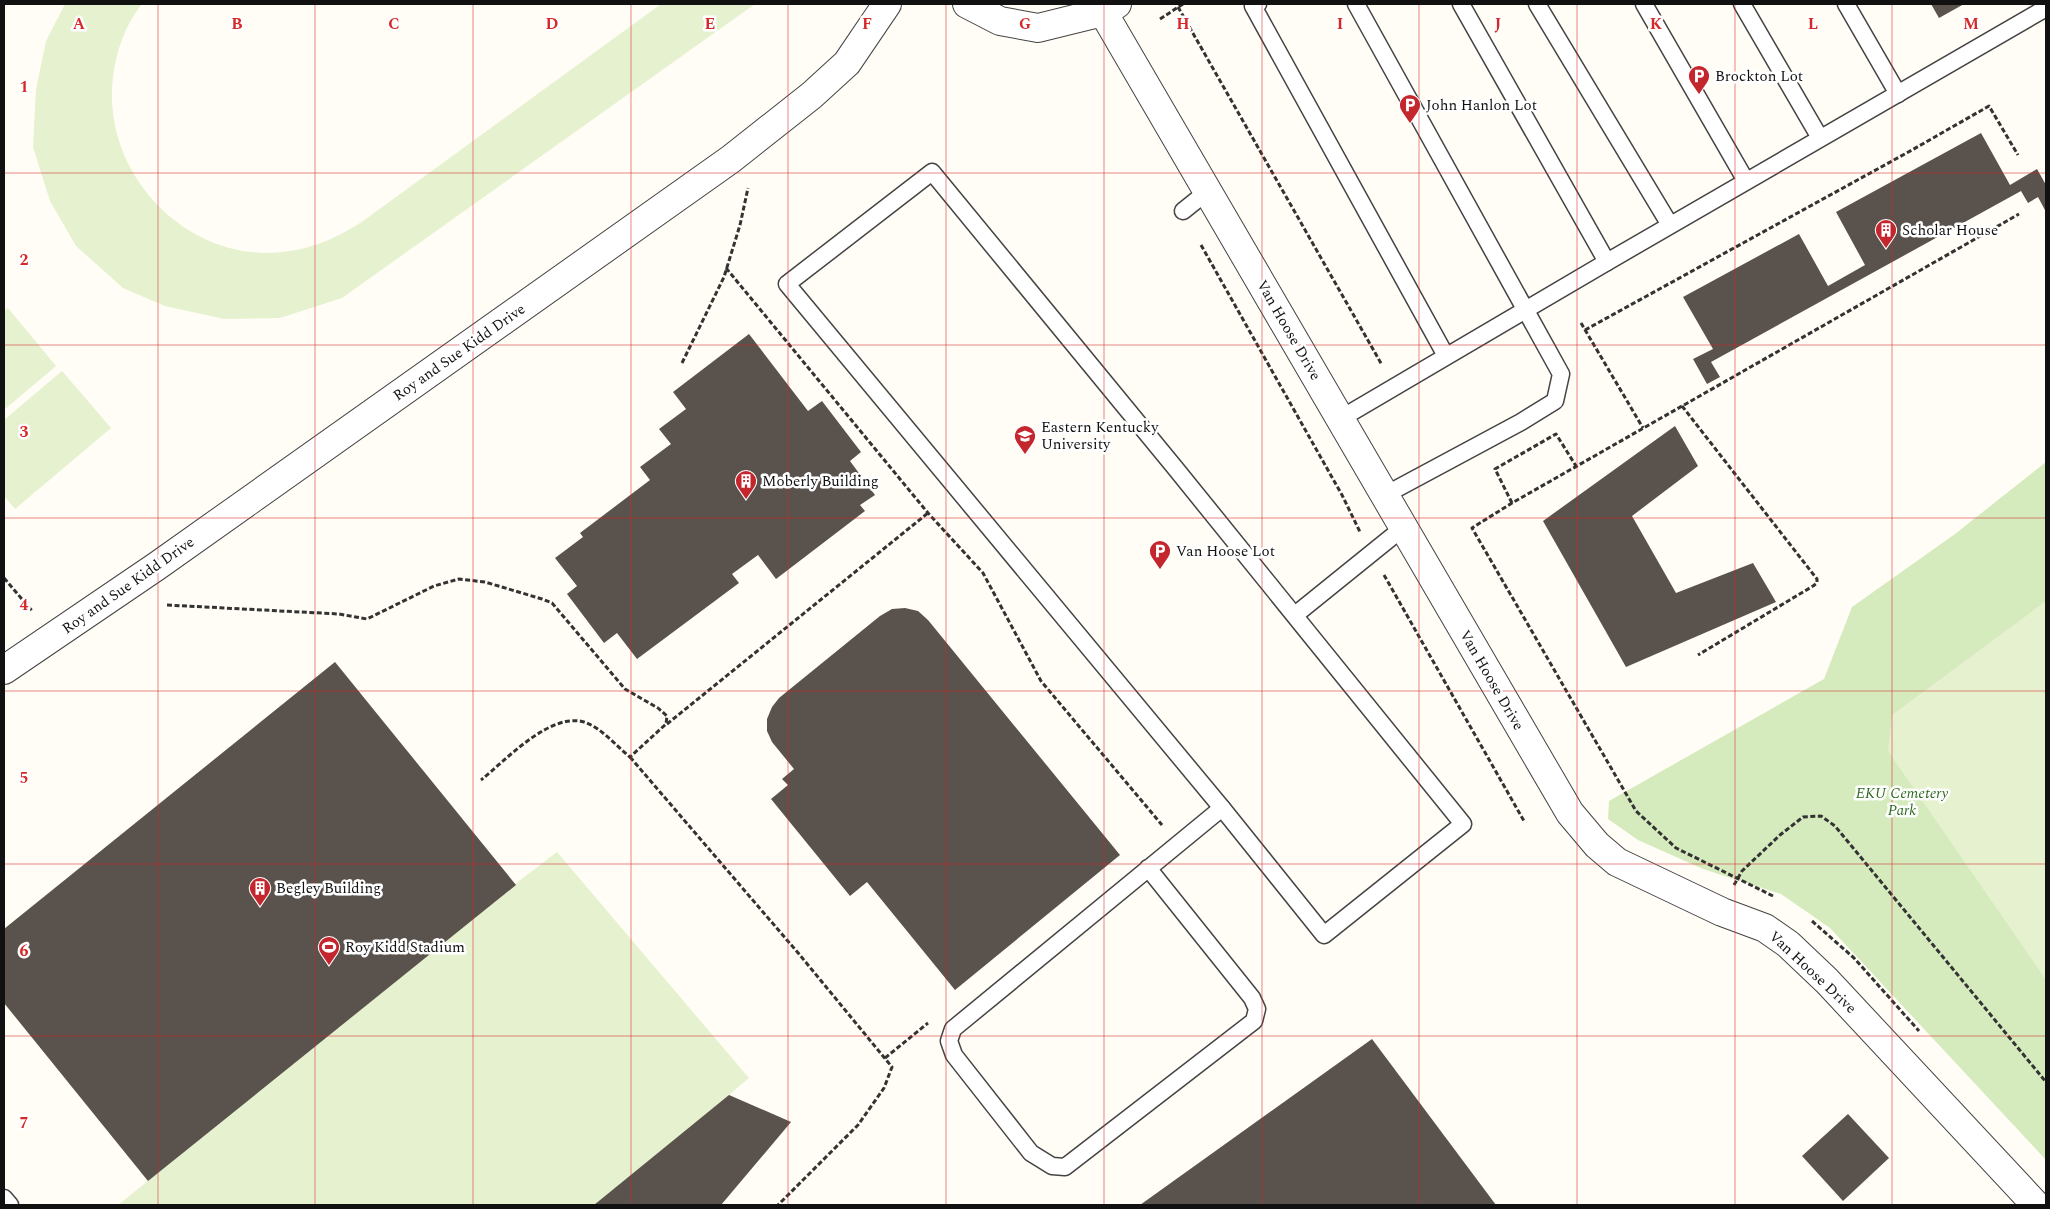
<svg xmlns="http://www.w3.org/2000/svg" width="2050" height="1209" font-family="Spectral,serif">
<rect width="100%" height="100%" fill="#fffdf5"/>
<polygon fill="#d5ebbd" points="2046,462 2046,1160 1830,928 1781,894 1703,869 1638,840 1608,819 1609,801 1824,679 1852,607 1955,534"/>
<g fill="#e6f2cf">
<path d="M 65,4 L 142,4 C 121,30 111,67 112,100 C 115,190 199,266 290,251 C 317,247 340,236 363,221 L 661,4 L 755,4 L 342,298 L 280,318 L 224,319 L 165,306 L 123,288 L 76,246 L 50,201 L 33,147 L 36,89 L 46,41 Z"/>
<polygon points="8,308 56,366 4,410 4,311"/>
<polygon points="62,371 111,428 15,509 4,496 4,420"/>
<polygon points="2046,601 2046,980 1888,751 1892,715"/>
<polygon points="335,662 515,884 557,852 749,1078 729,1095 791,1122 721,1205 118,1205 148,1181 4,1003 4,929"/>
</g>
<g fill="#5a524d">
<polygon points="1931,4 1964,4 1939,18"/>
<polygon points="1981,133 2010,185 2037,169 2046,185 2046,212 2038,197 2028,203 2021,191 1711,362 1720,377 1707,384 1693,359 1713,349 1683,297 1799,234 1828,286 1865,265 1836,212"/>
<polygon points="749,334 808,411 822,401 861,452 850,461 875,495 860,505 865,511 776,579 758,555 732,574 739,583 637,659 617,633 604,643 567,594 577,586 555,558 583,537 580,533 650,480 640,467 671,444 659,429 686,409 673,392"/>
<polygon points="1675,426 1698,466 1632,516 1676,593 1753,563 1776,602 1626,667 1543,521"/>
<polygon points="905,608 918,611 928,620 1120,855 955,990 867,882 850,896 771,799 788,785 782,779 794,769 772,742 767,731 767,719 772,707 779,698 880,616 892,609"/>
<polygon points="335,662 516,885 148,1181 4,1003 4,929"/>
<polygon points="1372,1039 1496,1205 1140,1205"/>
<polygon points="729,1095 791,1122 721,1205 594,1205"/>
<polygon points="1848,1114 1889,1158 1843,1201 1802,1156"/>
</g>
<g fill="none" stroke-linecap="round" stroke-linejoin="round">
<g stroke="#444" stroke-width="19">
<g id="lane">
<polyline points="1258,4 1253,6 1446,356"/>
<polyline points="1356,4 1561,374 1555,401 1521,422 1385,495"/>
<polyline points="1461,4 1607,262"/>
<polyline points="1537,4 1670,225"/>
<polyline points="1644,4 1746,181"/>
<polyline points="1742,4 1820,138"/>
<polyline points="1846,4 1898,94"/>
<polygon points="932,172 1176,469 1463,824 1324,935 1222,808 787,284"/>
<polyline points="1183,211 1208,191"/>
<polyline points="1340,419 1607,262 2046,8"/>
<polyline points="1295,615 1404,527"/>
<polyline points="1148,868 1252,998 1257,1009 1254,1021 1065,1167 1052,1166 1031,1153 954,1055 949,1041 953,1029 1222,808"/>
<polyline points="4,1198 10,1205"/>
</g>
</g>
<g stroke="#444" stroke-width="30">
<g id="street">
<polyline points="967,4 1000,21 1038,28 1103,12 1117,4"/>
<polyline points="1103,12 1570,813 1597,845 1617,862 1722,912 1765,928 1788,944 1827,981 2036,1205"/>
<polyline points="4,670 157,566 731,159 812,95 847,63 887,4"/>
</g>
</g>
<g stroke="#333" stroke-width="3" stroke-dasharray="5 2.5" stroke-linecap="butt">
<polyline points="1178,7 1382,365"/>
<polyline points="1160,19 1183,4"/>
<polyline points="1201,245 1342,495 1360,532"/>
<polyline points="726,268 928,513 983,573 1041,681 1162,825"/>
<polyline points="1581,323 1643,428"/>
<polyline points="1585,330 1912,150 1989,106 2018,155"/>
<polyline points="682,363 724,277 740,225 748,188"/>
<polyline points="1682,406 1817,579 1817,583 1813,586 1698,655"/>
<polyline points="1512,503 1495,469 1556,434 1576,466"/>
<polyline points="1384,575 1524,821"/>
<polyline points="4,578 33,612"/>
<path d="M 167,605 L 339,614 L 367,619 L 434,586 L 459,579 L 485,582 L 542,599 L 552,603 L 625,689 L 658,708 L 667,716 L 666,724 L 630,757 C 616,746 602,728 584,722 C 550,712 506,760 481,780"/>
<polyline points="667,724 928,513"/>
<polyline points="630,757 799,954 892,1067 884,1088 858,1125 778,1205"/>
<polyline points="1734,885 1742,871 1780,835 1803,817 1821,816 1835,826 2046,1082"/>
<polyline points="1773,896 1676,848 1636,811 1472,528 1512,503 2019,214"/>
<polyline points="1812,921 1854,958 1919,1031"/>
<polyline points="885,1058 928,1023"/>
</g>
<use href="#lane" stroke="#fff" stroke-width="16"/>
<use href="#street" stroke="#fff" stroke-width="28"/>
</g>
<path fill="none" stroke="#d62828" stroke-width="1" stroke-opacity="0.55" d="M 158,4 L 158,1205M 315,4 L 315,1205M 473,4 L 473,1205M 631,4 L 631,1205M 788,4 L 788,1205M 946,4 L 946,1205M 1104,4 L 1104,1205M 1262,4 L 1262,1205M 1419,4 L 1419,1205M 1577,4 L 1577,1205M 1735,4 L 1735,1205M 1892,4 L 1892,1205M 4,173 L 2046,173M 4,345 L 2046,345M 4,518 L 2046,518M 4,691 L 2046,691M 4,864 L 2046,864M 4,1036 L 2046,1036"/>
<defs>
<g id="parking-pin" transform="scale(1.125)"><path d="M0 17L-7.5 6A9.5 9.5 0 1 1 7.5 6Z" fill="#c4262e" stroke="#fff"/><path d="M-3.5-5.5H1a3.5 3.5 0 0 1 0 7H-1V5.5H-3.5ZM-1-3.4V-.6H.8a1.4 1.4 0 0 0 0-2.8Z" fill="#fff"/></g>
<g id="building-pin" transform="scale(1.125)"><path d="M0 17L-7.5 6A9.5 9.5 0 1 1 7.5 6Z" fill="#c4262e" stroke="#fff"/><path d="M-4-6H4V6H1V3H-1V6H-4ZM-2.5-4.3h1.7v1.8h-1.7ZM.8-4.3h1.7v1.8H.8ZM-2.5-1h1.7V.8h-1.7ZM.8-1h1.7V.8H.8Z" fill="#fff"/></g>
<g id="university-pin" transform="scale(1.125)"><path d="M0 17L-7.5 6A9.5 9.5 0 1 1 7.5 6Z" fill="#c4262e" stroke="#fff"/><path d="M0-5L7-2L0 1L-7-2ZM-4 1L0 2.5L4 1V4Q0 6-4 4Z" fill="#fff"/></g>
<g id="stadium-pin" transform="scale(1.125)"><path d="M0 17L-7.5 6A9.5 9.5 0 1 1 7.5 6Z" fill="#c4262e" stroke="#fff"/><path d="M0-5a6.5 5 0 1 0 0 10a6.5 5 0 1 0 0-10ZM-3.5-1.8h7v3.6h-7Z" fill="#fff"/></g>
</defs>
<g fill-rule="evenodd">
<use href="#parking-pin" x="1699" y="76"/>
<use href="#parking-pin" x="1410" y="105"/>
<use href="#building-pin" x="1886" y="230"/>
<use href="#university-pin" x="1025" y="436"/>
<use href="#building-pin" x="746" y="481"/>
<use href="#parking-pin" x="1160" y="551"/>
<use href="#building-pin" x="260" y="888"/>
<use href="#stadium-pin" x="329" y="947"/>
</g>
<g text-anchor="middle" stroke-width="5" stroke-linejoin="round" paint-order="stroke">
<g font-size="15" fill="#111" stroke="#fff" text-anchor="start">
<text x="1715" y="81">Brockton Lot</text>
<text x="1426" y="110">John Hanlon Lot</text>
<text x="1902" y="235">Scholar House</text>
<text x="1041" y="432">Eastern Kentucky<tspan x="1041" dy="17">University</tspan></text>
<text x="762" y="486">Moberly Building</text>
<text x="1176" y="556">Van Hoose Lot</text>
<text x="276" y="893">Begley Building</text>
<text x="345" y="952">Roy Kidd Stadium</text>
</g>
<g font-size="15" fill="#111" stroke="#fff">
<text transform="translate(1289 330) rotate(60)" y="5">Van Hoose Drive</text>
<text transform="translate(459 352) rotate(-35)" y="5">Roy and Sue Kidd Drive</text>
<text transform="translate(128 585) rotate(-35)" y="5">Roy and Sue Kidd Drive</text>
<text transform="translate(1492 680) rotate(60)" y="5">Van Hoose Drive</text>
<text transform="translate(1813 972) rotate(43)" y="5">Van Hoose Drive</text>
</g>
<g font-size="15" font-style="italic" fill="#2f6b1f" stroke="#fff">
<text x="1902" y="798">EKU Cemetery<tspan x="1902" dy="17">Park</tspan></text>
</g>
</g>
<g font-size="16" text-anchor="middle" font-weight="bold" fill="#d62828" stroke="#fff" stroke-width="5" stroke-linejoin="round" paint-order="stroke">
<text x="79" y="29">A</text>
<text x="237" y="29">B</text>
<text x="394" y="29">C</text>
<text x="552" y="29">D</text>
<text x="710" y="29">E</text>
<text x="867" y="29">F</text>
<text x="1025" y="29">G</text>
<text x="1183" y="29">H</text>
<text x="1340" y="29">I</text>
<text x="1498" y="29">J</text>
<text x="1656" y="29">K</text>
<text x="1813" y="29">L</text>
<text x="1971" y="29">M</text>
<text x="24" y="92">1</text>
<text x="24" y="265">2</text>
<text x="24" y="437">3</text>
<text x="24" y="610">4</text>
<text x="24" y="783">5</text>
<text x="24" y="956">6</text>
<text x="24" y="1128">7</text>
</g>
<rect width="2050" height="1209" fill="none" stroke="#111111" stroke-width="10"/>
</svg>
